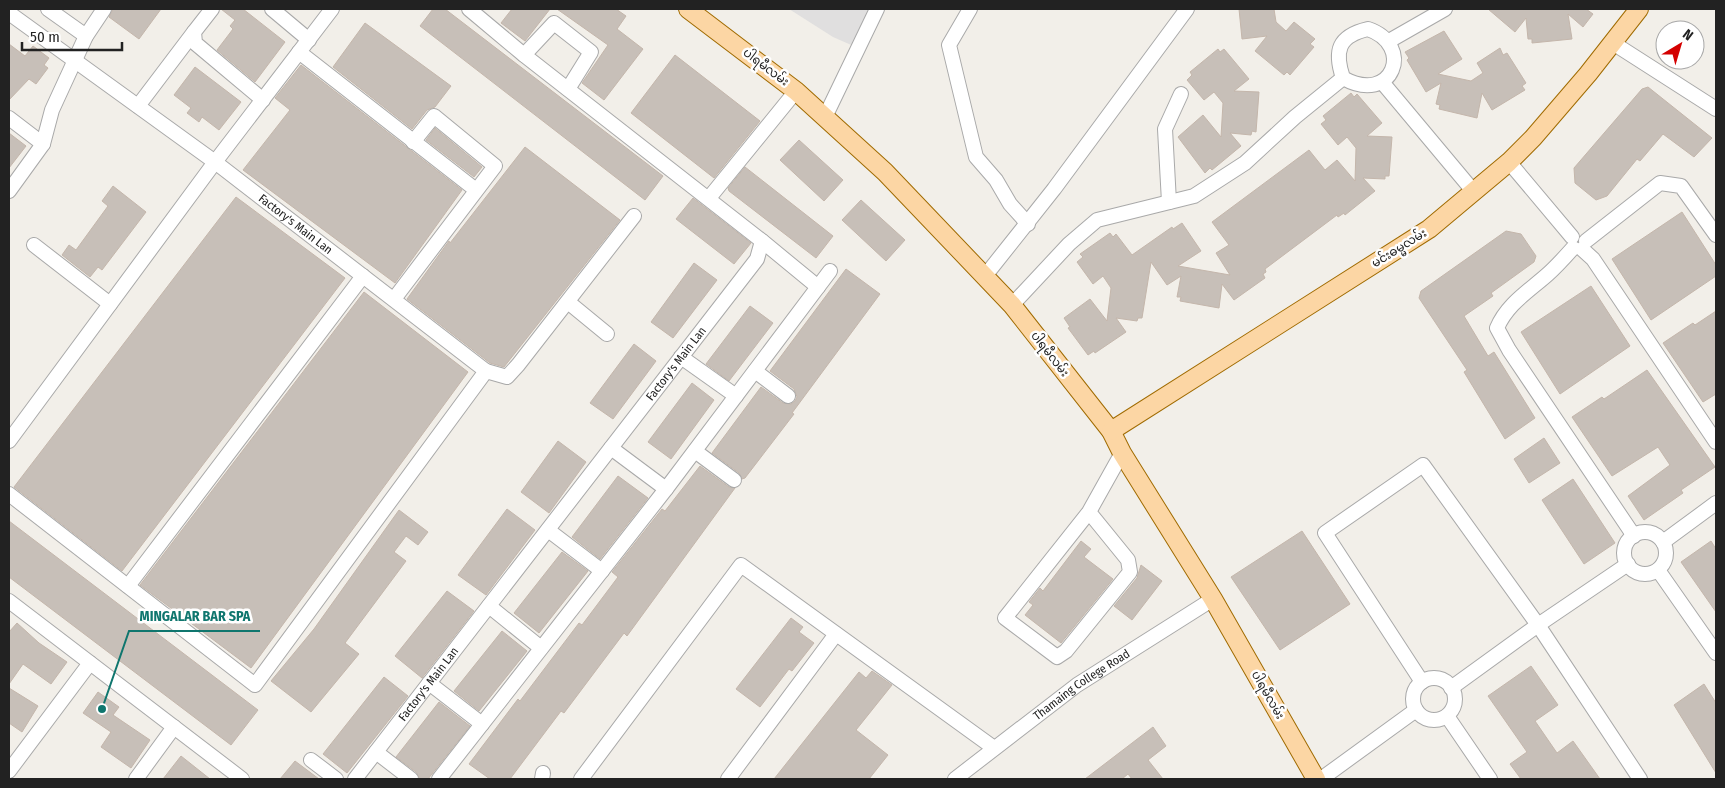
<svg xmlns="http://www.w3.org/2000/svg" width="1725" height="788" font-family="'Fira Sans Condensed','Noto Sans Myanmar',sans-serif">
<rect width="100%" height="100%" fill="#f2efe9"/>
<polygon fill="#e0dfdf" points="789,9 875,9 858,48 833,37"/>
<g fill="#c7bfb8" stroke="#c4b6ab">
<polygon points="113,9 161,9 139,39 109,17"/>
<polygon points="221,9 243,9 285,42 255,82 217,50 233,29 230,26 235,20"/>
<polygon points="433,9 445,9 663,176 645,200 420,26"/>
<polygon points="512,9 550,9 525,41 501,23"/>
<polygon points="557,9 616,9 626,16 617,29 643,49 604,100 582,83 608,45"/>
<polygon points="1239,9 1274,9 1276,22 1286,31 1294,22 1315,39 1310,44 1314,47 1290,75 1287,72 1284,75 1255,51 1267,36 1242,39"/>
<polygon points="1488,9 1586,9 1593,14 1583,27 1568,14 1572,39 1532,43 1532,39 1528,39 1526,18 1515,32"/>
<polygon points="365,23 451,86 435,107 427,110 412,129 333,67"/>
<polygon points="1444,31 1462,59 1438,74 1471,81 1483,73 1477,63 1500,48 1503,55 1507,53 1526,83 1522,86 1525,90 1492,110 1482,93 1477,118 1439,109 1440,105 1436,104 1441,83 1426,92 1407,60 1409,58 1405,52"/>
<polygon points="9,44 25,56 33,46 49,58 44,65 48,68 36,84 29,79 9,100"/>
<polygon points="1218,49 1220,52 1224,49 1249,79 1234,91 1259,92 1256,132 1252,131 1251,135 1230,133 1241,146 1212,170 1210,168 1205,173 1178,137 1203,115 1221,137 1223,103 1214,92 1204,100 1187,80 1192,75 1190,72"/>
<polygon points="675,55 760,121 714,178 631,113"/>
<polygon points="301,65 462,190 395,283 243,170 290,110 275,98"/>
<polygon points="195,67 241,102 219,130 202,117 199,122 187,113 191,108 174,95"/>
<polygon points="1648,87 1712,138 1694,157 1663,134 1640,161 1637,159 1607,196 1596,200 1575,183 1574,168 1642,89"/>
<polygon points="1351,93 1354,97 1357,94 1382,123 1367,136 1392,137 1389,176 1385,176 1385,179 1363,178 1375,191 1345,215 1344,213 1338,217 1337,215 1265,269 1266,272 1263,274 1265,278 1234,300 1222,284 1219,308 1180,301 1181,297 1177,297 1181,276 1167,285 1151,262 1142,318 1138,318 1137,321 1116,318 1126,332 1095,353 1094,351 1088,355 1068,328 1070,327 1064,318 1090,299 1107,321 1111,288 1103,276 1093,284 1077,262 1083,257 1080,254 1110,233 1113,237 1116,234 1132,255 1172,227 1173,229 1182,223 1201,251 1178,266 1230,275 1216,253 1229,245 1212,222 1309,150 1325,170 1337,160 1355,181 1356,148 1347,137 1338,145 1321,124 1326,120 1323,116"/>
<polygon points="435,128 482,167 474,177 426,140"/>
<polygon points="9,133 26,146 9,168"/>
<polygon points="799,140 843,180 824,201 780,160"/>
<polygon points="525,147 620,220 504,367 490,363 407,299 449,241 450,243"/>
<polygon points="745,167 833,236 816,258 729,191 728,188"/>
<polygon points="113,186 146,212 102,270 98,267 90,277 62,255 69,245 76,250 108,206 102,201"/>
<polygon points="236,197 345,278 122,571 14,487"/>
<polygon points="693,198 751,243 734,264 676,219"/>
<polygon points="861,200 905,240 886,261 842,220"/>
<polygon points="1682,212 1716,265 1716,276 1651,320 1612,259"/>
<polygon points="1506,231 1521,234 1536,256 1534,262 1491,293 1493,296 1464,316 1488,356 1494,352 1535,418 1505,439 1464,372 1467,370 1419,298 1421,291"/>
<polygon points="694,263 717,280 673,338 651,322"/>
<polygon points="846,269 880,294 792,413 794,414 745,478 742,479 739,473 712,453 761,387 783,403 791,404 795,401 797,397 794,389 770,371"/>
<polygon points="1591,286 1630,346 1560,394 1521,332"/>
<polygon points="364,292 468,372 251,668 140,585"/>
<polygon points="750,306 773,323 729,381 706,364"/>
<polygon points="1716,311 1716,394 1703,402 1663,343 1693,323 1695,325"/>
<polygon points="634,344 656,361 613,419 590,403"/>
<polygon points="1647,370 1715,467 1681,490 1683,493 1644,520 1628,496 1670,465 1658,447 1612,476 1572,417 1602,397 1604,399"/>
<polygon points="692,383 714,400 671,459 648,442"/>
<polygon points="1544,438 1560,463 1529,483 1514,459"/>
<polygon points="558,441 586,462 549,513 521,492"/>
<polygon points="700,466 729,487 735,488 627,636 624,633 564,713 561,711 510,779 490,779 469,764 518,699 520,701 579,623 582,625 618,577 612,572 662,509 665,511"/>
<polygon points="618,476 648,498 600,559 572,537"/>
<polygon points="1573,479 1615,543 1584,564 1542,500"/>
<polygon points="507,509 535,530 486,595 458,575"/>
<polygon points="399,510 428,532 418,545 406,536 394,552 406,561 345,643 359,654 311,712 271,681 314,629"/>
<polygon points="9,521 258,710 231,745 9,577"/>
<polygon points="1302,531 1350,604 1280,650 1231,577"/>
<polygon points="1081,541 1091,549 1084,557 1113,579 1061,643 1025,615 1033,605 1029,602 1040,588 1043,591"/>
<polygon points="1711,541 1716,549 1716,612 1681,562"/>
<polygon points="562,552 588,571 539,633 514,613"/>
<polygon points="1141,565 1162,581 1132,620 1114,606 1137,578"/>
<polygon points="447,591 474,611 422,678 395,656"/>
<polygon points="791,618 803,627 799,632 814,643 792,671 789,669 760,707 736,689"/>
<polygon points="17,623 39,643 67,662 51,684 23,664 9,684 9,632"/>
<polygon points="502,631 527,651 479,711 454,691"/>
<polygon points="1531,666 1558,705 1535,721 1557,753 1573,741 1600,779 1521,779 1510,764 1527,752 1488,696"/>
<polygon points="872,671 892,685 856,730 888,755 869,779 774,779 859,672 866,678"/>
<polygon points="384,677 408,696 347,773 323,754"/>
<polygon points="1704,684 1716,703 1716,773 1674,705"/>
<polygon points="9,688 38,706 22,732 9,723"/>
<polygon points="98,692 119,707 113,715 150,740 131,768 101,747 111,732 83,713"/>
<polygon points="439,702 470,726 428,779 420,779 416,772 396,757"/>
<polygon points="1153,727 1166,746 1148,760 1163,779 1132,779 1128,774 1122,779 1085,779"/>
<polygon points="181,756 210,779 163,779"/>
<polygon points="295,761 319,779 280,779"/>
</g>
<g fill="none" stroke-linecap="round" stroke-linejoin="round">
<g stroke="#a9a9a9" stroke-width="16">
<g id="minor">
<polyline points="48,9 86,36"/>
<polyline points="212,9 194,32 195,43 263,100"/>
<polyline points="272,9 309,40"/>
<polyline points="970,9 949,45 976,157 996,180 1010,204 1028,224"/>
<path id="s1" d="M 9,13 L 215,162 L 486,371 L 255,685 L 9,494"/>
<path d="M 1368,29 C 1415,45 1393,106 1343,78 C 1334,51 1338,36 1368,29 Z"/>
<polyline points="1389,41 1445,9"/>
<polyline points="1613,43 1716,109"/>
<polyline points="299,52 476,190"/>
<polyline points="524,55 554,23 591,52 568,89"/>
<polyline points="1382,82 1474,192"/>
<polyline points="138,106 194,32"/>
<polyline points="825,117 877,9"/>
<polyline points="9,118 43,144"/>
<polyline points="1509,162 1572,237"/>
<polyline points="9,191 43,144 52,110 86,36 104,9"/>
<polyline points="709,198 796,91"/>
<polyline points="1169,202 1165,129 1181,94"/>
<polyline points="762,241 818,287"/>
<polyline points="1586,241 1660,183 1681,186 1716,235"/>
<polyline points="34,245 110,304"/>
<path d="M 1573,248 C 1565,257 1557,266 1548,274 C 1529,291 1507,304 1497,328 L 1509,350 L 1634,536"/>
<polyline points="1582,249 1593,259 1716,442"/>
<polyline points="985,276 1054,189 1187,9"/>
<polyline points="394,299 495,166 434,116 413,142"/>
<polyline points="568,302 607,334"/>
<polyline points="1012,305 1069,244 1097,220 1194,196 1245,163 1295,117 1343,78"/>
<polyline points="681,357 736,396"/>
<polyline points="486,371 507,377 518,365 634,216"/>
<polyline points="755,371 788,396"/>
<polyline points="9,441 215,162 332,9"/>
<polyline points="611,448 666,489"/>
<polyline points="695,451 734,480"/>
<polyline points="1089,512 1128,560 1130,572 1066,651 1057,657 1005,618 1089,512 1122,453"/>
<polyline points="548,530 602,571"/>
<circle cx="1645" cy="553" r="21"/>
<polyline points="1663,542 1716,503"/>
<polyline points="1658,570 1716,653"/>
<polyline points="128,586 363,276"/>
<polyline points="9,601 242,779"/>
<polyline points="489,606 541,648"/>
<circle cx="1434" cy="699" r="21"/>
<polyline points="1422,682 1325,533 1423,465 1538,625 1640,779"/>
<polyline points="429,683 482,724"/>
<polyline points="1451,688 1538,625 1628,564"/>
<polyline points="1447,716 1490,779"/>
<polyline points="376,752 411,779"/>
<polyline points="311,760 336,779"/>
<polyline points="9,771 90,663"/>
<polyline points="136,779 174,727"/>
<path id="s2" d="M 355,779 L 757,259 L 762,241 L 524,55 L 469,9"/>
<polyline points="439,779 666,489 830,271"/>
<polyline points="542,779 543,773"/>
<polyline points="581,779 741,565 994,748"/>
<polyline points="728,779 836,634"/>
<path id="s3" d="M 955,779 L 1077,685 L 1213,599"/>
<polyline points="1321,779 1416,710"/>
</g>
</g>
<g stroke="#a06b00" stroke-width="20">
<g id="major">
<polyline points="688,9 796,91 885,172 1012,305 1111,431 1122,453 1213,599 1316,779"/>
<polyline points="1111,431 1429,229 1509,162 1533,138 1588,74 1639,9"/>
</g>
</g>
<use href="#minor" stroke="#fff" stroke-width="14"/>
<use href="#major" stroke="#fcd6a4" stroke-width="18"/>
</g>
<g text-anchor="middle" stroke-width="5" stroke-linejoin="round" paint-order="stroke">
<g font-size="12" fill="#222" stroke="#fff">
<text transform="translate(766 67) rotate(37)" y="4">ပါရမီလမ်း</text>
<text dy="4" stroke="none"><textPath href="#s1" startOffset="356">Factory's Main Lan</textPath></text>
<text transform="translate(1399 248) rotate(-32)" y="4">မင်းဓမ္မလမ်း</text>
<text transform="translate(1050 354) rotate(52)" y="4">ပါရမီလမ်း</text>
<text dy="4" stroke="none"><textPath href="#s2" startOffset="525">Factory's Main Lan</textPath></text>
<text dy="4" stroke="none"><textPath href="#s2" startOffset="120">Factory's Main Lan</textPath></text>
<text dy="4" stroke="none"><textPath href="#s3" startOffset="158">Thamaing College Road</textPath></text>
<text transform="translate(1268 695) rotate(60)" y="4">ပါရမီလမ်း</text>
</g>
</g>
<path fill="none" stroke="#0f766e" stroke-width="2" d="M102 709L129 631H260"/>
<circle fill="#0f766e" stroke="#fff" stroke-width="2" cx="102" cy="709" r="5"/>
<g font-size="14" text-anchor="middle" font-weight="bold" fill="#0f766e" stroke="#fff" stroke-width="5" stroke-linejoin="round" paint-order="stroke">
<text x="195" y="621">MINGALAR BAR SPA</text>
</g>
<rect width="1725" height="788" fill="none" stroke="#222222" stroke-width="20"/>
<g transform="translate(1680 45) rotate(38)"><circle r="24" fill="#ffffff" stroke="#a7a7a7"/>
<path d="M0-4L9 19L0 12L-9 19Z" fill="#d40000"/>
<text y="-8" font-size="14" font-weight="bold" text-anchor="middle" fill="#222222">N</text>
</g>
<path d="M22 42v8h100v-8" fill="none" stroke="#222222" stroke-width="2.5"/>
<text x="30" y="42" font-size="15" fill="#222222" stroke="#ffffff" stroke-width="4" paint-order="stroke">50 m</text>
</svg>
